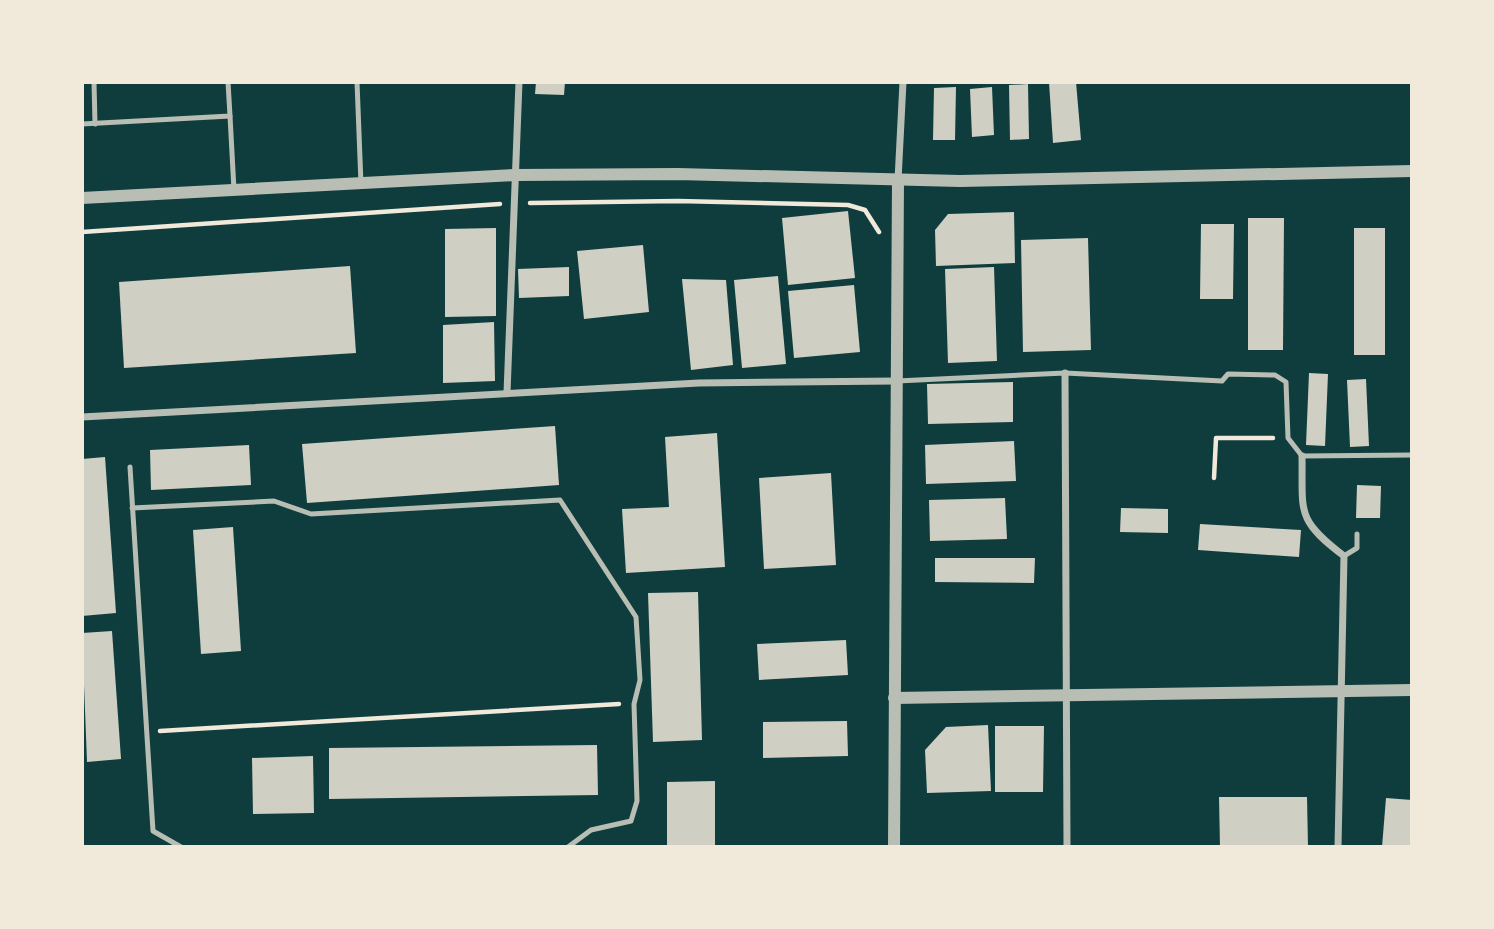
<svg xmlns="http://www.w3.org/2000/svg" width="1494" height="929" font-family="'Libre Baskerville',serif">
<rect width="100%" height="100%" fill="#0f3d3e"/>
<g fill="#cfcfc3">
<polygon points="536,82 565,82 564,95 535,94"/>
<polygon points="1049,82 1076,82 1081,140 1053,143"/>
<polygon points="1028,84 1029,139 1010,140 1009,85"/>
<polygon points="956,87 955,140 933,140 934,88"/>
<polygon points="992,87 994,135 972,137 970,89"/>
<polygon points="848,211 855,278 788,285 782,218"/>
<polygon points="1014,212 1015,263 936,266 935,230 948,214"/>
<polygon points="1248,218 1284,218 1283,350 1248,350"/>
<polygon points="1201,224 1234,224 1233,299 1200,299"/>
<polygon points="496,228 496,316 445,317 445,229"/>
<rect x="1354" y="228" width="31" height="127"/>
<polygon points="1088,238 1091,350 1023,352 1021,240"/>
<polygon points="643,245 649,312 584,319 577,251"/>
<polygon points="350,266 356,353 124,368 119,282"/>
<polygon points="569,267 569,296 519,298 518,269"/>
<polygon points="994,267 997,361 948,363 945,269"/>
<polygon points="778,276 786,364 742,368 734,280"/>
<polygon points="682,279 726,280 733,365 691,370"/>
<polygon points="854,285 860,352 794,358 788,291"/>
<polygon points="494,322 495,381 443,383 443,325"/>
<polygon points="1309,373 1328,374 1325,446 1306,445"/>
<polygon points="1366,379 1369,446 1350,447 1347,380"/>
<polygon points="1013,382 1013,422 928,424 927,384"/>
<polygon points="555,426 559,485 307,503 302,444"/>
<polygon points="717,433 725,567 626,573 622,509 669,507 665,437"/>
<polygon points="1014,441 1016,481 926,484 925,445"/>
<polygon points="249,445 251,485 151,490 150,450"/>
<polygon points="105,457 116,613 82,616 82,459"/>
<polygon points="831,473 836,565 764,569 759,478"/>
<polygon points="1357,485 1381,486 1380,518 1356,518"/>
<polygon points="1005,498 1007,539 930,541 929,500"/>
<polygon points="1121,508 1168,509 1168,533 1120,532"/>
<polygon points="1200,524 1301,530 1299,557 1198,550"/>
<polygon points="233,527 241,651 201,654 193,530"/>
<polygon points="935,558 1035,558 1034,583 935,582"/>
<polygon points="698,592 702,740 653,742 648,593"/>
<polygon points="112,631 121,759 87,762 82,633"/>
<polygon points="846,640 848,675 759,680 757,644"/>
<polygon points="847,721 848,756 763,758 763,722"/>
<polygon points="988,725 991,791 927,793 925,750 946,727"/>
<polygon points="995,726 1044,726 1043,792 995,792"/>
<polygon points="597,745 598,795 329,799 329,748"/>
<polygon points="313,756 314,813 253,814 252,758"/>
<polygon points="715,781 715,847 667,847 667,782"/>
<polygon points="1219,797 1307,797 1308,847 1220,847"/>
<polygon points="1386,798 1412,800 1412,847 1382,847"/>
</g>
<g fill="none" stroke-linecap="round" stroke-linejoin="round">
<g stroke="#f1e9da" stroke-width="4.5">
<polyline points="530,203 678,201 848,205 865,210 879,232"/>
<polyline points="82,232 500,204"/>
<polyline points="1214,478 1216,438 1273,438"/>
<polyline points="160,731 619,704"/>
</g>
<g stroke="#b8beb3" stroke-width="5">
<polyline points="94,82 95,124"/>
<polyline points="357,82 361,184"/>
<polyline points="230,116 234,190"/>
<polyline points="82,124 230,116 228,82"/>
<polyline points="897,381 1065,373 1222,381 1228,374 1275,375 1286,382 1288,438 1302,456 1412,455"/>
<polyline points="130,467 153,831 181,847"/>
<polyline points="132,508 274,501 311,514 560,500 636,617 640,680 634,704 637,801 631,821 591,830 568,847"/>
<polyline points="1344,556 1357,548 1357,534"/>
</g>
<g stroke="#b8beb3" stroke-width="7">
<polyline points="898,180 903,82"/>
<polyline points="1065,373 1067,847"/>
<polyline points="507,393 519,82"/>
<polyline points="82,417 699,383 897,381"/>
<path d="M 1302,456 C 1303,512 1295,519 1344,556 L 1338,847"/>
</g>
<g stroke="#b8beb3" stroke-width="12">
<polyline points="82,198 515,175 678,174 960,181 1412,171"/>
<polyline points="894,698 1412,690"/>
<polyline points="894,847 898,180"/>
</g>
</g>
<rect width="1494" height="929" fill="none" stroke="#f1e9da" stroke-width="168"/>
</svg>
